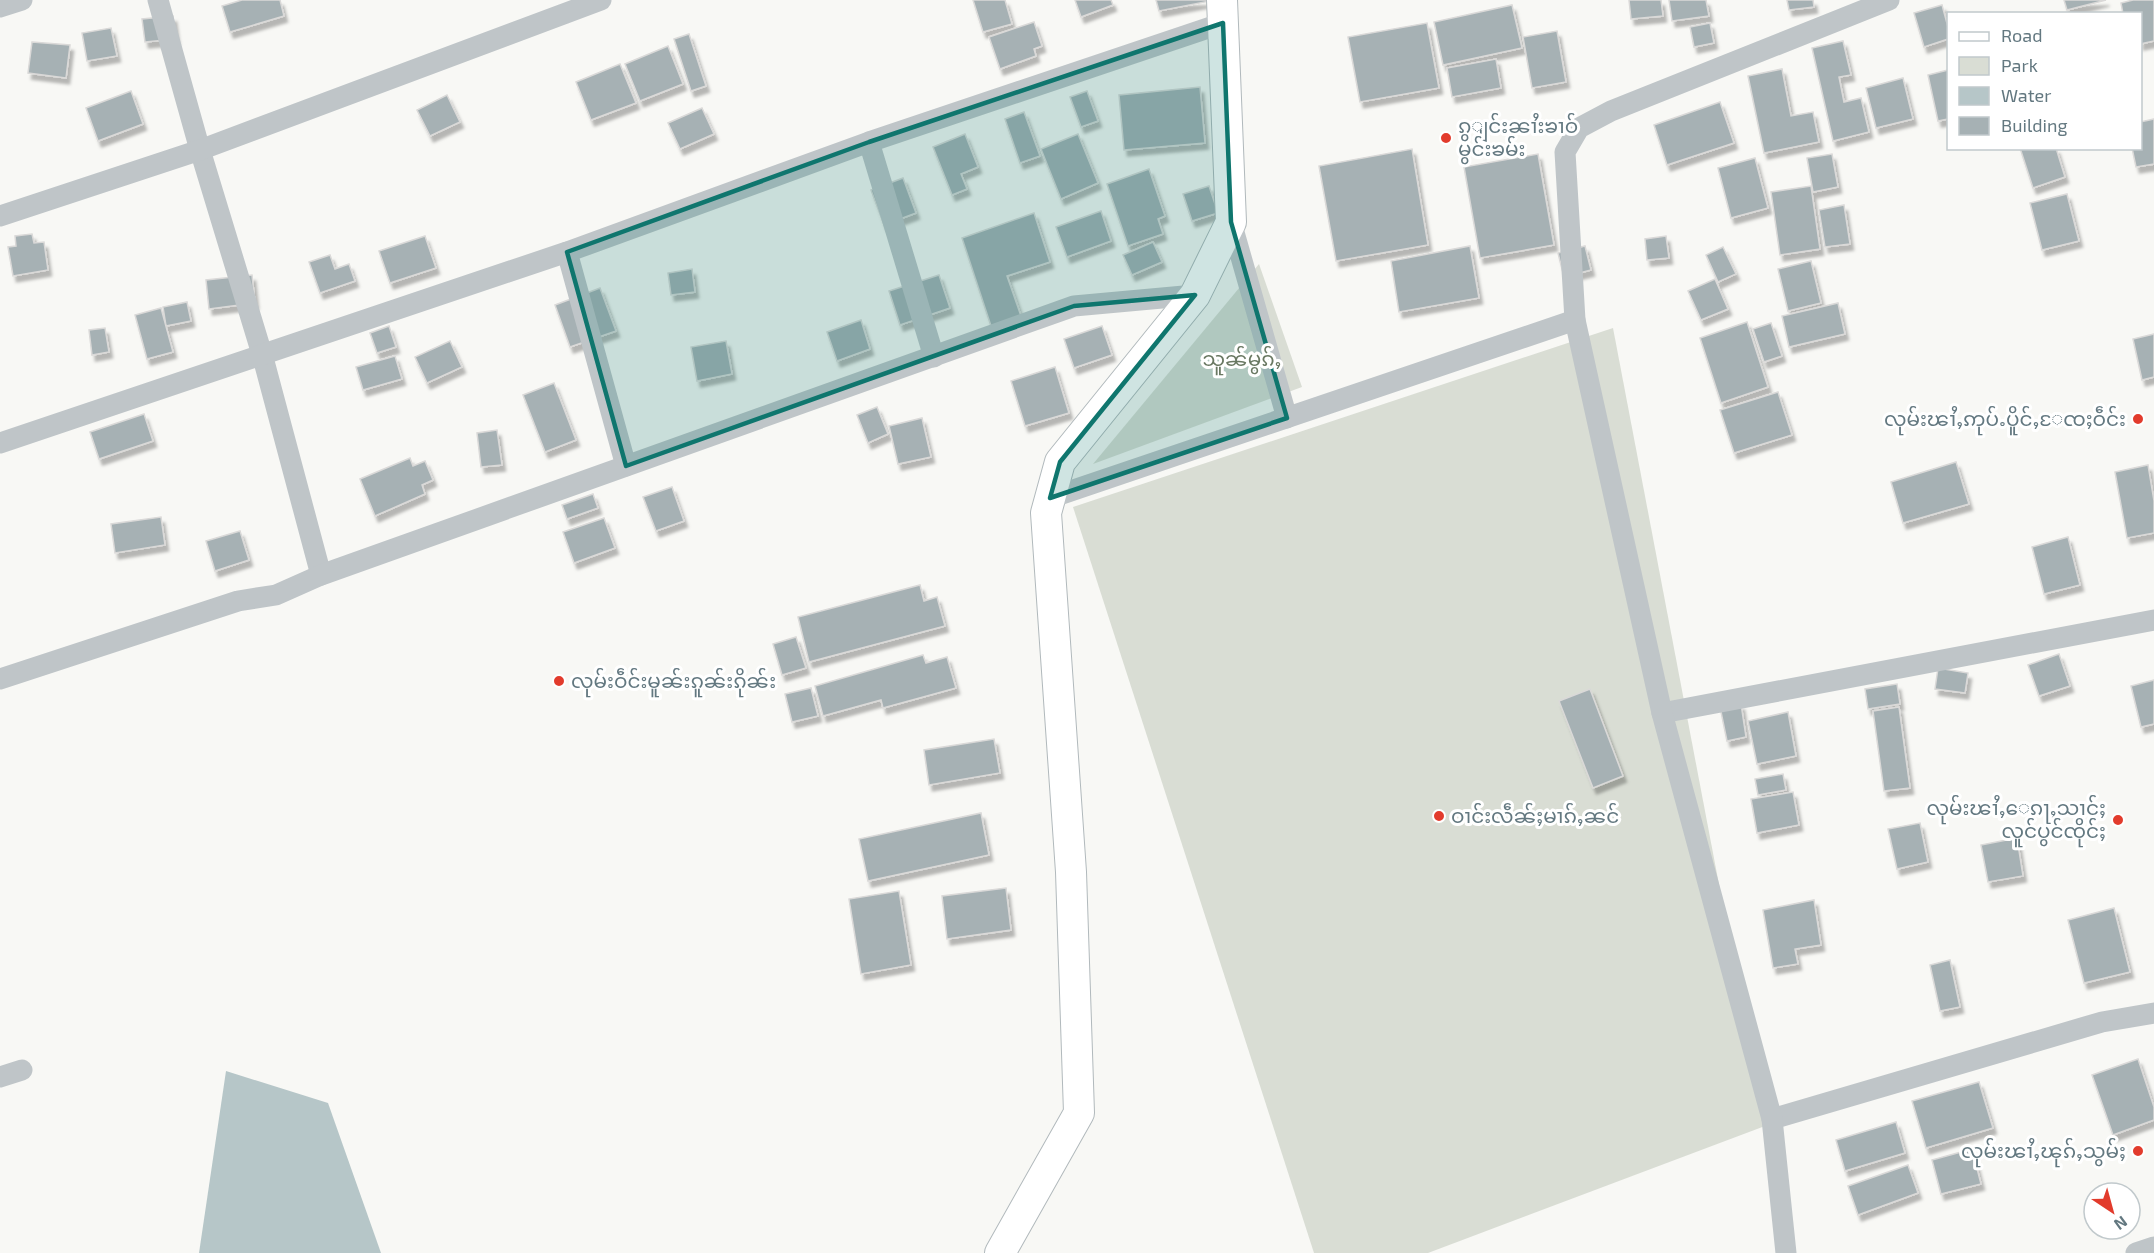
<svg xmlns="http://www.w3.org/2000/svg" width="2154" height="1253" font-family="'Exo 2','Noto Sans Myanmar',sans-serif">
<defs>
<filter id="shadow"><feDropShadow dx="3.5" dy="6" stdDeviation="1.5" flood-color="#0004"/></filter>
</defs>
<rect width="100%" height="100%" fill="#f8f8f5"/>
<g fill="#d9ddd4">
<polygon points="1259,264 1302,387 1093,464"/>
<polygon points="1613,328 1765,1126 1428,1253 1314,1253 1073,507"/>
</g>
<polygon fill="#b6c6c8" points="226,1071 328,1103 381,1253 199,1253"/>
<g fill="#a6b1b4" stroke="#dad9d8" stroke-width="1.5" filter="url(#shadow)">
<polygon points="242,0 280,0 284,16 230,32 222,6"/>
<polygon points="973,0 1005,0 1012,24 983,32"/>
<polygon points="1075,0 1111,0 1113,5 1081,17"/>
<polygon points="1156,0 1210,0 1210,1 1159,11"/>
<polygon points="1629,0 1661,0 1663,16 1631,19"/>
<polygon points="1669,0 1706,0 1709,16 1672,21"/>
<polygon points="1787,0 1813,0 1814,7 1789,10"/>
<polygon points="2064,0 2106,0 2067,10"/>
<polygon points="2133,0 2154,0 2154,41 2140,44 2140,14 2123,14 2121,3"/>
<polygon points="1512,5 1522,48 1443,65 1434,22"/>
<polygon points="1942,5 1948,27 1948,39 1924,47 1914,13"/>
<polygon points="173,16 176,39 145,42 142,19"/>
<polygon points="1034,22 1042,46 1034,49 1036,56 1000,69 989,37"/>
<polygon points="1427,23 1439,88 1360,102 1348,37"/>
<polygon points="1710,23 1714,43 1694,47 1690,27"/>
<polygon points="111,28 117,56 87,61 82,33"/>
<polygon points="1557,31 1566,82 1532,88 1523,37"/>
<polygon points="689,34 706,86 691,91 674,39"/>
<polygon points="1843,41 1851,75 1839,77 1844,102 1861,98 1869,132 1833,141 1812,48"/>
<polygon points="32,42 70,45 66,78 28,73"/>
<polygon points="668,46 683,84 640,101 625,64"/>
<polygon points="1496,59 1501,88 1452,97 1447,68"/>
<polygon points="620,64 636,103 591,120 576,82"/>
<polygon points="1782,69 1791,116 1813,112 1819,142 1764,153 1748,76"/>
<polygon points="1948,70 1948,119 1938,121 1928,75"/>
<polygon points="1903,78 1913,119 1876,128 1866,88"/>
<polygon points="1200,87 1205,143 1124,150 1119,95"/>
<polygon points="131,91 143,124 98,141 86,108"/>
<polygon points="1087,91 1098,121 1081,127 1070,97"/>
<polygon points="447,95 460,122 430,136 417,110"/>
<polygon points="1720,102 1734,143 1667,165 1654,125"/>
<polygon points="702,108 714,134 680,149 668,123"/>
<polygon points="1024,112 1040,156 1020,163 1005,119"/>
<polygon points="2154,119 2154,164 2136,167 2132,148 2140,148 2140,122"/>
<polygon points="965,134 978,167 961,174 967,189 952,195 933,147"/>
<polygon points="1078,134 1098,183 1061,199 1041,149"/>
<polygon points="2020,148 2056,148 2065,177 2033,188"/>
<polygon points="1412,149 1428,245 1336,261 1319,166"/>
<polygon points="1538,154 1554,245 1480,258 1464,167"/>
<polygon points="1832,154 1838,187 1813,192 1807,158"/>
<polygon points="1755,158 1768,208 1731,218 1718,168"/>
<polygon points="1149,169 1165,216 1158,219 1163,234 1128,246 1107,184"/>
<polygon points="903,178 916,213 884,225 871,190"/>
<polygon points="1209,186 1218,213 1192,221 1183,194"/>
<polygon points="1811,186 1820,249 1780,255 1771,192"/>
<polygon points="2067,194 2079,241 2042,250 2030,203"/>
<polygon points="1844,205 1850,244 1825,247 1819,210"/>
<polygon points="1101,211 1111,241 1067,257 1056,227"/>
<polygon points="1034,213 1050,262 1007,276 1021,316 991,326 962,238"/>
<polygon points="32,234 34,243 44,242 48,270 13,276 8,247 16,246 15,236"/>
<polygon points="425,236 436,268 390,283 379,251"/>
<polygon points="1666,236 1669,258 1647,260 1645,239"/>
<polygon points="1153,242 1162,262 1132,275 1123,255"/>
<polygon points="1470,246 1479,298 1399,312 1391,261"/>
<polygon points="1585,246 1591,270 1564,277 1558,253"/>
<polygon points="1723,247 1736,274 1718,282 1706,255"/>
<polygon points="330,255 335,269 349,264 355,281 320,293 309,262"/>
<polygon points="1811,261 1821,303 1788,311 1778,269"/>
<polygon points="692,269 695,292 671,295 668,273"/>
<polygon points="252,275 255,303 209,309 206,280"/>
<polygon points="939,275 950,308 900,325 889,291"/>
<polygon points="1715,279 1728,309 1701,320 1688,291"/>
<polygon points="600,288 616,331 570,347 555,305"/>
<polygon points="187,302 191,321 166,326 163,307"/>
<polygon points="1838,303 1845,334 1789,347 1782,316"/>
<polygon points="161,308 173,352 147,359 135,315"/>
<polygon points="861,320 870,349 837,361 827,332"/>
<polygon points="1747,322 1768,387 1721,403 1700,338"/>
<polygon points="1771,323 1782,356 1764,362 1753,329"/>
<polygon points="389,326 396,347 377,353 370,333"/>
<polygon points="1102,326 1112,355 1074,368 1064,339"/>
<polygon points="105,328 109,352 92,355 89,330"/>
<polygon points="2154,334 2154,377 2142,380 2133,339"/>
<polygon points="450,341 462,367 427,383 415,357"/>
<polygon points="726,341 732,374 697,381 691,347"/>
<polygon points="395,356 402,379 363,390 356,367"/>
<polygon points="1055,367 1069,413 1025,426 1011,381"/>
<polygon points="554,383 576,440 545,452 523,395"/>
<polygon points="1778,392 1792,435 1734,453 1720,410"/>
<polygon points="877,407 888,434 868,443 857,415"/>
<polygon points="144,414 153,441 99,459 90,432"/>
<polygon points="922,418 931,457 898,464 889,426"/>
<polygon points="497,430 502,465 481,467 477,433"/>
<polygon points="410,458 413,466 425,461 433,480 422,485 425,494 375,516 360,479"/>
<polygon points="1956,462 1969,504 1903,523 1891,482"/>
<polygon points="2148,465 2154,501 2154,533 2127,538 2115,472"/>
<polygon points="672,487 684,521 656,531 643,497"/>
<polygon points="593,494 598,508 567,519 562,505"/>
<polygon points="161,517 165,545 115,553 111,524"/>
<polygon points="604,518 615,548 574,563 563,532"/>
<polygon points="240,531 249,560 215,571 206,541"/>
<polygon points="2068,537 2080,585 2044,594 2032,547"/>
<polygon points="920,585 924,601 937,597 945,626 809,662 798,617"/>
<polygon points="796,637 806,668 782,675 773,644"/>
<polygon points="2059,654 2070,686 2039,696 2028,665"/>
<polygon points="923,655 926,663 947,657 956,688 883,708 881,700 823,716 815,686"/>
<polygon points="1938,668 1968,673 1965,693 1935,689"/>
<polygon points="2154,680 2154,724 2141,727 2131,686"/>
<polygon points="1897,684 1900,704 1868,709 1865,689"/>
<polygon points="811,688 818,716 792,722 785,694"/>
<polygon points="1590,689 1623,776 1593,788 1559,701"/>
<polygon points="1741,704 1746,737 1727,741 1720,707"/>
<polygon points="1899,707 1910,788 1884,791 1873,711"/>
<polygon points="1788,712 1796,756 1757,764 1748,721"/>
<polygon points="994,739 1000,773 929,785 924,750"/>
<polygon points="1783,774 1786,790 1758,795 1755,779"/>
<polygon points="1793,792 1799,825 1757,833 1751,799"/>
<polygon points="981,813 989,855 868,881 859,839"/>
<polygon points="1920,823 1928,862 1897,869 1888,829"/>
<polygon points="2017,838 2023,876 1988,882 1981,845"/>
<polygon points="1006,888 1011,930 947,939 942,896"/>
<polygon points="899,891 911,965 861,974 849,899"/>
<polygon points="1814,900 1821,945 1795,949 1798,964 1773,968 1763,910"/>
<polygon points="2114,908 2130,972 2084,983 2068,920"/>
<polygon points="1950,960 1960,1007 1940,1011 1930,965"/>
<polygon points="2138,1059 2154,1107 2154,1120 2113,1135 2092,1075"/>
<polygon points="1979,1082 1993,1128 1926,1148 1912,1101"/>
<polygon points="1896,1122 1905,1153 1845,1171 1836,1140"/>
<polygon points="1972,1149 1981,1184 1941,1194 1932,1160"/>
<polygon points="1908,1165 1918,1193 1858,1215 1848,1186"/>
</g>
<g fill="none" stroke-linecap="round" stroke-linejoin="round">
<g stroke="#b1b9bc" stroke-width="32">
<polyline id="secondary" points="1000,1253 1079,1113 1071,872 1046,513 1060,462 1195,295 1231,222 1222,0"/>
</g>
<g stroke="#bfc5c8" stroke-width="21">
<polyline points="158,0 200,150 262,354 321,575"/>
<polyline points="0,7 22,0"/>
<polyline points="869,142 934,357"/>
<polyline points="0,216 200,150 601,0"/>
<polyline points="1231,222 1287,418"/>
<polyline points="567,252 626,466"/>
<polyline points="0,443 567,252 869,142 1223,23"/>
<polyline points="1050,498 1575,320"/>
<polyline points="0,679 238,601 276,595 321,575 1074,306 1195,295"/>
<polyline points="1662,713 2154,620"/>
<polyline points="0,1077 22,1070"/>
<polyline points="1772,1119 2102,1022 2154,1013"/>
<polyline points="1786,1253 1772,1119 1662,713 1575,320 1565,152 1579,128 1611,111 1889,0"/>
<polyline points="2136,1253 2154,1247"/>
</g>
<use href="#secondary" stroke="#fff" stroke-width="30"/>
</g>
<path fill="#0f766e" fill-opacity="0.2" stroke="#0f766e" stroke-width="4.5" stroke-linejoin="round" d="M 1223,23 L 1231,222 L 1287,418 L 1050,498 L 1060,462 L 1195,295 L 1074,306 L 626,466 L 567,252 L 869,142 Z"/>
<g fill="#e23b2c" stroke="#fff" stroke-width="2">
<circle cx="1446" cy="138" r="6"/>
<circle cx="2138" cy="419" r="6"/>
<circle cx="559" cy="681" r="6"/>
<circle cx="1439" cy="816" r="6"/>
<circle cx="2118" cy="820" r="6"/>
<circle cx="2138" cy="1151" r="6"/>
</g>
<g text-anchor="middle" stroke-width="6" stroke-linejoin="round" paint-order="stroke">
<g font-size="20" fill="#637880" stroke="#fff" text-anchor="start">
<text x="1458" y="133">ၵွျင်းၼၢႆးၶၢဝ်<tspan x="1458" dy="23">မွင်းၶမ်း</tspan></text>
<text x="2126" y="426" text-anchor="end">လုမ်းၽၢႆႇဢုပ်ႉပိူင်ႇႄၸႈဝဵင်း</text>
<text x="571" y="688">လုမ်းဝဵင်းမူၼ်းၵူၼ်းၵိုၼ်း</text>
<text x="2106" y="815" text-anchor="end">လုမ်းၽၢႆႇေၵႃႇသၢင်ႈ<tspan x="2106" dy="23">လူင်ပွင်ၸိုင်ႈ</tspan></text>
<text x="1451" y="823">ဝၢင်းလဵၼ်ႈမၢၵ်ႇၼင်</text>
<text x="2126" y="1158" text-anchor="end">လုမ်းၽၢႆႇၽုၵ်ႇသွမ်ႈ</text>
</g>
<g font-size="20" fill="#697862" stroke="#fff">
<text x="1242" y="366">သူၼ်မွၵ်ႇ</text>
</g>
</g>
<rect x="1947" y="12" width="195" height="138" fill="#ffffff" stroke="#c1c9cc" stroke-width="1.5"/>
<rect x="1959" y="32" width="30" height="9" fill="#ffffff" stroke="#c1c9cc" stroke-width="1.5"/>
<text x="2001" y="42" font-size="18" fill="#637880">Road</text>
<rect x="1959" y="57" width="30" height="18" fill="#d9ddd4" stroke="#c1c9cc" stroke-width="1.5"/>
<text x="2001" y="72" font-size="18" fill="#637880">Park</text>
<rect x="1959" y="87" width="30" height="18" fill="#b6c6c8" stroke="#c1c9cc" stroke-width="1.5"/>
<text x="2001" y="102" font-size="18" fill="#637880">Water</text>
<rect x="1959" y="117" width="30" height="18" fill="#a6b1b4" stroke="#c1c9cc" stroke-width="1.5"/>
<text x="2001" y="132" font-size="18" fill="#637880">Building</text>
<g transform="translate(2112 1211) rotate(144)"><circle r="28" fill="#ffffff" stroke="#c1c9cc" stroke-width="1.5"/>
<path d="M0-4.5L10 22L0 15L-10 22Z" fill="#e23b2c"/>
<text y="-9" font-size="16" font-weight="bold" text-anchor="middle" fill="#637880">N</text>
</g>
</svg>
